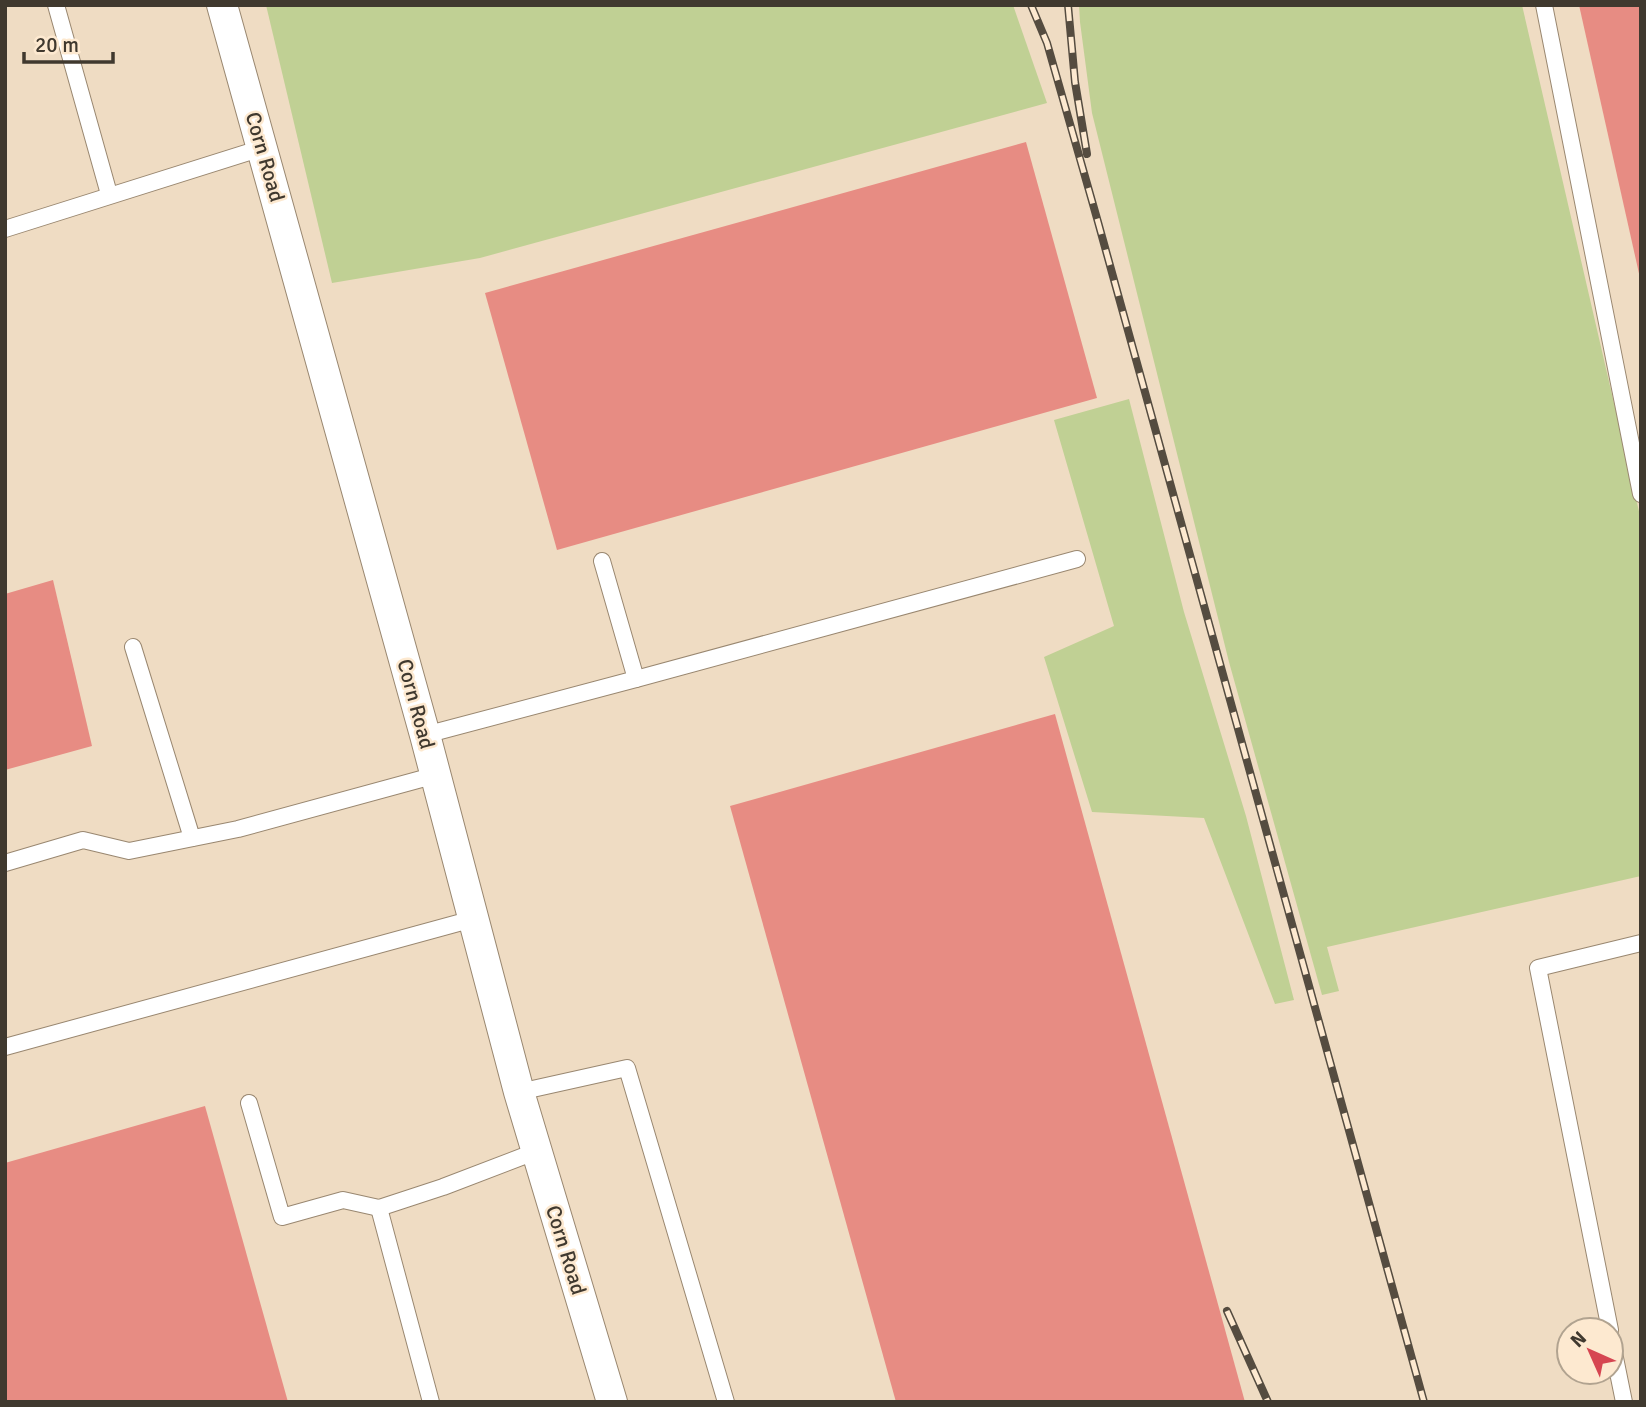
<svg xmlns="http://www.w3.org/2000/svg" width="1646" height="1407" font-family="Signika,sans-serif">
<rect width="100%" height="100%" fill="#efdcc3"/>
<g fill="#c0d094">
<polygon points="266,5 1013,5 1047,103 480,258 332,283"/>
<polygon points="1079,5 1522,5 1641,520 1641,876 1327,947 1339,991 1322,995 1229,662 1092,113 1080,22"/>
<polygon points="1129,399 1184,612 1246,816 1294,1000 1275,1004 1204,818 1092,812 1044,657 1114,626 1054,420"/>
</g>
<g fill="#e78c83">
<polygon points="1579,5 1641,5 1641,278 1640,278"/>
<polygon points="1026,142 1097,398 557,550 485,293"/>
<polygon points="53,580 92,746 5,770 5,594"/>
<polygon points="1055,714 1245,1402 896,1402 730,806"/>
<polygon points="205,1106 288,1402 5,1402 5,1163"/>
</g>
<g fill="none" stroke-linecap="round" stroke-linejoin="round">
<g stroke="#998770" stroke-width="18">
<g id="service">
<polyline points="56,5 109,194"/>
<polyline points="1544,5 1641,494"/>
<polyline points="5,229 262,148"/>
<polyline points="133,647 192,838"/>
<polyline points="636,679 1077,559"/>
<polyline points="425,735 636,679 602,561"/>
<polyline points="5,863 83,840 129,851 238,829 436,775"/>
<polyline points="5,1047 473,919"/>
<polyline points="519,1092 627,1068 726,1402"/>
<polyline points="249,1103 282,1217 343,1200 379,1208 443,1187 537,1151"/>
<polyline points="379,1208 431,1402"/>
<polyline points="1610,1330 1538,968 1641,943"/>
<polyline points="1611,1338 1624,1402"/>
</g>
</g>
<g stroke="#998770" stroke-width="32">
<polyline id="minor" points="222,5 425,735 519,1092 612,1402"/>
</g>
<use href="#service" stroke="#fff" stroke-width="16"/>
<use href="#minor" stroke="#fff" stroke-width="30"/>
<g stroke="#554c40" stroke-width="8">
<g id="rail">
<polyline points="1031,5 1047,43 1098,222 1424,1402"/>
<polyline points="1068,5 1075,82 1087,154"/>
<polyline points="1227,1311 1268,1402"/>
</g>
</g>
<use href="#rail" stroke="#fde9d0" stroke-width="5" stroke-dasharray="16" stroke-linecap="butt"/>
</g>
<g text-anchor="middle" stroke-width="5" stroke-linejoin="round" paint-order="stroke">
<g font-size="21" fill="#40392f" stroke="#fde9d0">
<text transform="translate(265 157) rotate(74)" y="7">Corn Road</text>
<text transform="translate(416 704) rotate(75)" y="7">Corn Road</text>
<text transform="translate(566 1250) rotate(73)" y="7">Corn Road</text>
</g>
</g>
<rect width="1646" height="1407" fill="none" stroke="#40392f" stroke-width="14"/>
<g transform="translate(1590 1351) rotate(315)"><circle r="33" fill="#fde9d0" stroke="#b1a390" stroke-width="2"/>
<path d="M0-5L12 26L0 18L-12 26Z" fill="#d64651"/>
<text y="-10" font-size="19" font-weight="bold" text-anchor="middle" fill="#40392f">N</text>
</g>
<path d="M24 52v10h89v-10" fill="none" stroke="#40392f" stroke-width="3.5"/>
<text x="35" y="52" font-size="21" fill="#40392f" stroke="#fde9d0" stroke-width="5" paint-order="stroke">20 m</text>
</svg>
